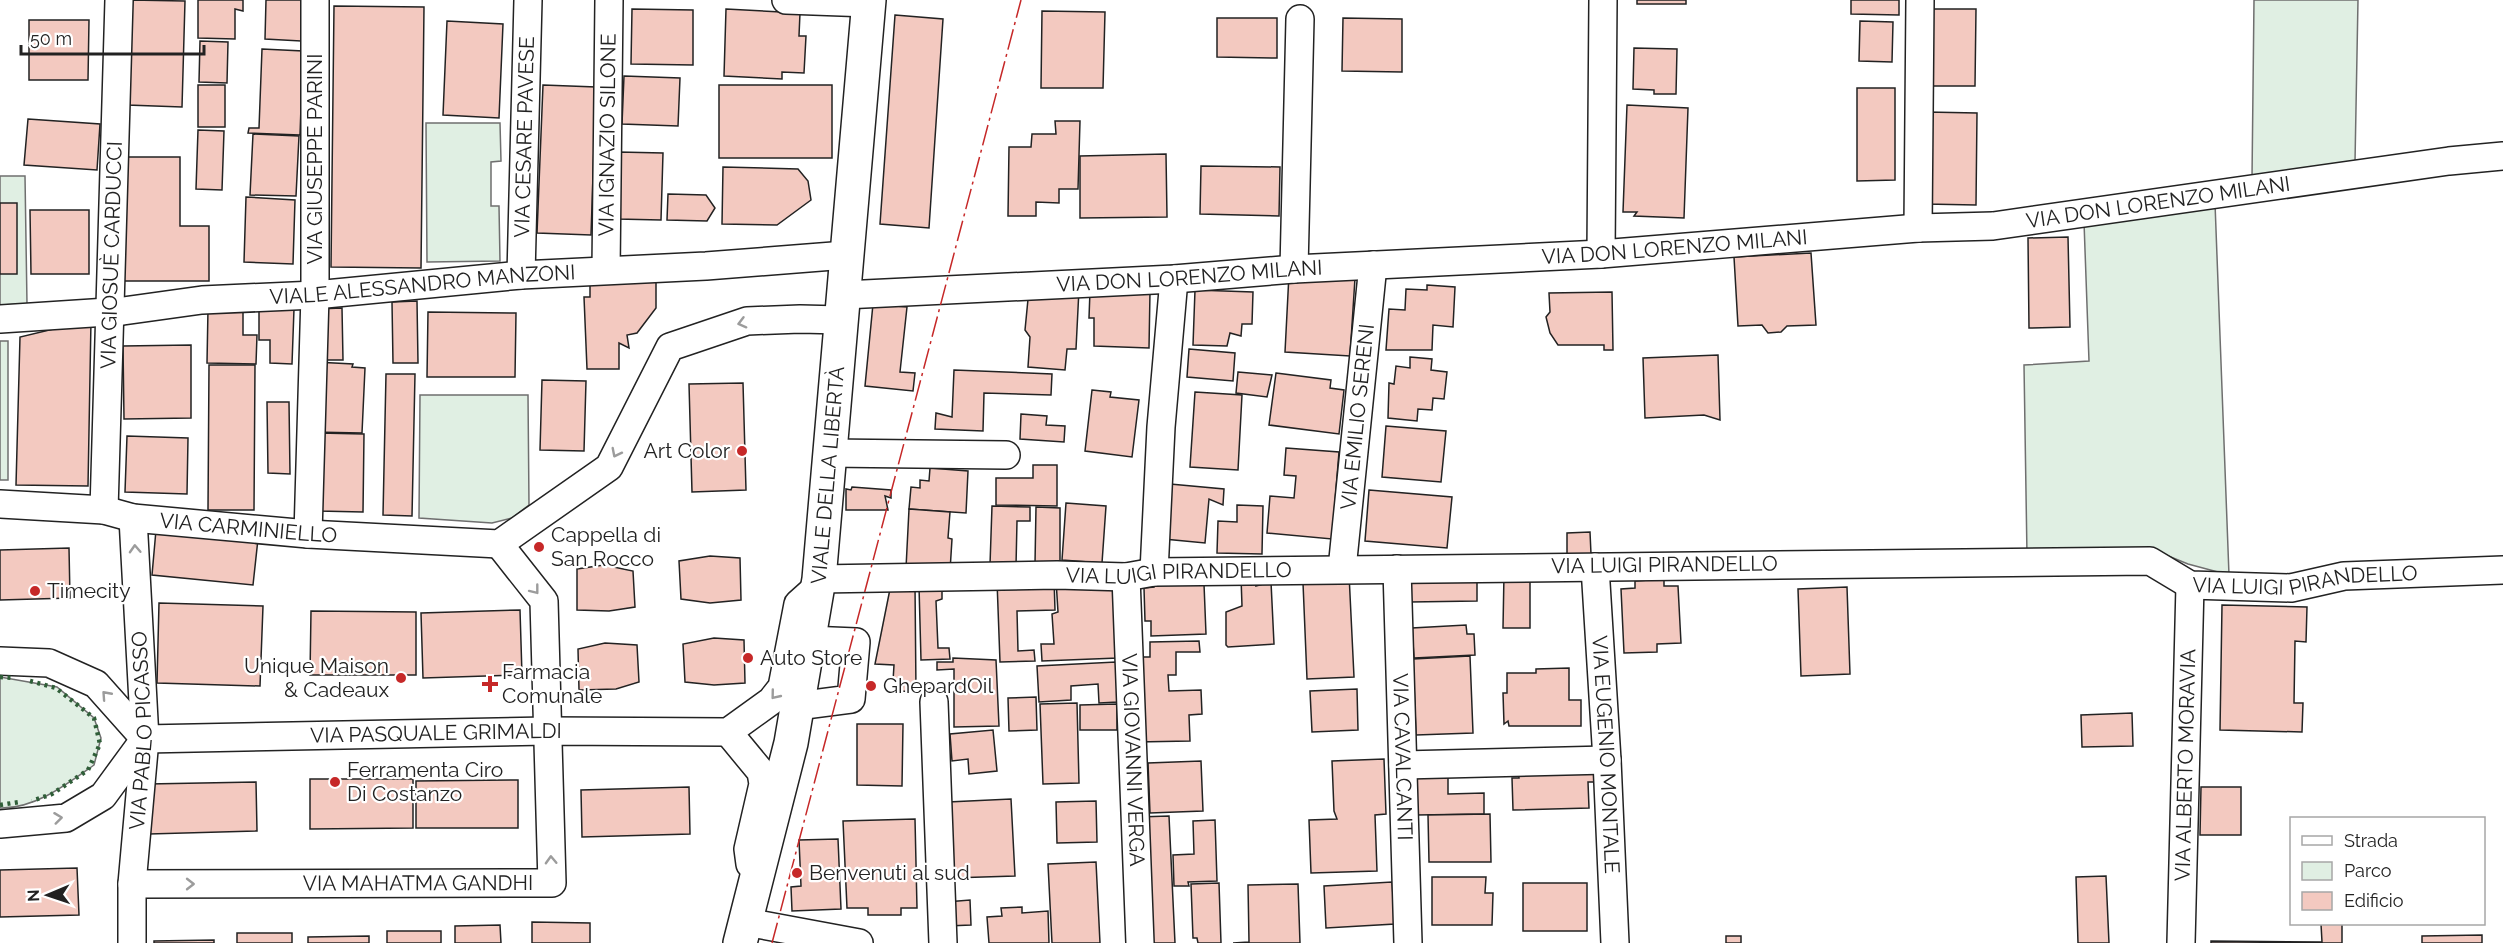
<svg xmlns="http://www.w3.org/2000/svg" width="2503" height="943" font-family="Raleway,sans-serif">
<rect width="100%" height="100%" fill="#fff"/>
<g fill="#e0efe3" stroke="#6f6f6f" stroke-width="1.5">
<polygon points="2254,0 2358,0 2355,162 2252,178"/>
<polygon points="426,123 500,123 501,161 491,162 491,206 499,206 500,261 427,262"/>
<polygon points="0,176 25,176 27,304 0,305"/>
<polygon points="2215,203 2229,575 2188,564 2161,553 2027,556 2024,365 2089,361 2084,222"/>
<rect x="0" y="341" width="8" height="139"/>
<polygon points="420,395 528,395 529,505 512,518 492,523 419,518"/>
<path d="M 0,677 L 57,687 L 94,718 L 101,738 L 94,765 C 67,784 35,809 0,808 Z"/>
</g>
<g fill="#f3c9c0" stroke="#222" stroke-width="1.5">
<polygon points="130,0 185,1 182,107 127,105"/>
<polygon points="198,0 243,0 243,11 235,9 235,39 198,38"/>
<polygon points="266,0 302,0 301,41 265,39"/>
<rect x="1637" y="0" width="49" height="4"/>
<polygon points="1851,0 1899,0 1899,15 1851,14"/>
<polygon points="334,6 424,7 421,268 331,267"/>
<polygon points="632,9 693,10 693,65 631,64"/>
<polygon points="726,9 800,13 799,36 806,36 804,73 782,72 782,79 724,76"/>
<polygon points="1929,9 1976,9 1975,86 1928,86"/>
<polygon points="1042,11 1105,12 1103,88 1041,88"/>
<polygon points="895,15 943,19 929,228 880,224"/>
<polygon points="1217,18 1277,18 1277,58 1217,57"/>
<polygon points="1343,18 1402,19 1402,72 1342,71"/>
<polygon points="29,20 89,20 88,80 29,80"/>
<polygon points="447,21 503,24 499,118 443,115"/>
<polygon points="1860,21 1893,22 1892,62 1859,61"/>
<polygon points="200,41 228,42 227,83 199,82"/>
<polygon points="1634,48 1677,49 1676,94 1654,94 1654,90 1633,89"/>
<polygon points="262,49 303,51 300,135 248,133 249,128 259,128"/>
<polygon points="624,76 680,78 678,126 622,124"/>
<rect x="198" y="85" width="27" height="42"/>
<polygon points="543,85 596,87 591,235 537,233"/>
<rect x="719" y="85" width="113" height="73"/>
<polygon points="1857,88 1895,88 1895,180 1857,181"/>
<polygon points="1627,105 1688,108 1684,218 1634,216 1637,212 1623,212"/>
<polygon points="1926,112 1977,113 1976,205 1925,204"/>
<polygon points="28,119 100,124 97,170 24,165"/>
<polygon points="1055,121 1080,121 1078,189 1059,189 1059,203 1036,202 1036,216 1008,216 1009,147 1031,147 1032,134 1056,134"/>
<polygon points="198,130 224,131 222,190 196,189"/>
<polygon points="253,134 299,136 296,196 250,195"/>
<polygon points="618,152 663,153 661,220 617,219"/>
<polygon points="1166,154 1167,217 1080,218 1080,156"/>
<polygon points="121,157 180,157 180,226 209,226 209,281 122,281"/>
<polygon points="1201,166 1280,167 1279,216 1200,214"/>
<polygon points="723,167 798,169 808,181 811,200 777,225 722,224"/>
<polygon points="668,194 706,195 715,208 707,221 667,220"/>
<polygon points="246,197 295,200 293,264 244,262"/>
<rect x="0" y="203" width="17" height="71"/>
<polygon points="30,210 89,210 89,274 31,274"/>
<polygon points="2068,237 2070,327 2029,328 2028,238"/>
<polygon points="1811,253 1816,325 1787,326 1781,332 1768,333 1762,325 1738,326 1734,257"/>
<polygon points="1289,274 1355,278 1350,356 1285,352"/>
<polygon points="590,280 656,280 656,308 637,333 627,335 629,348 619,343 619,369 587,369 584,297 590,297"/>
<polygon points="1427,285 1455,287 1453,327 1433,325 1432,350 1386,350 1389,309 1405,310 1406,289 1427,290"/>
<polygon points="1029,289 1079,289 1076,349 1067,349 1065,370 1028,367 1030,337 1025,330"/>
<polygon points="1195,290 1253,292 1252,324 1242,324 1241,336 1230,333 1227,346 1193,345"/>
<polygon points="1090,291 1150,292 1149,348 1094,346 1094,318 1089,318"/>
<polygon points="1612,292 1613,350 1604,350 1604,345 1558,345 1550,333 1546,317 1550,312 1549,293"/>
<polygon points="417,301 418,363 393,363 392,302"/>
<polygon points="873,304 907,307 900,372 915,373 913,391 865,386"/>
<polygon points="259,308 294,309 292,364 270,363 270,340 259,340"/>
<polygon points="342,308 343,360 317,360 317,309"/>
<polygon points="208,309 243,310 243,335 257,335 256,364 207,363"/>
<polygon points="428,312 516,313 515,377 427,377"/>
<polygon points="91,320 88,486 16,485 20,337"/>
<polygon points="191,345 191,418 124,419 123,346"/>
<polygon points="1189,349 1235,353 1233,381 1187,377"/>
<polygon points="1718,355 1720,420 1704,415 1645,418 1643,358"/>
<polygon points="1410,357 1432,359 1431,370 1447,372 1444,399 1433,398 1432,410 1418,409 1417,421 1388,418 1389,383 1394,384 1396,366 1410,368"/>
<polygon points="315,362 353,364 352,367 365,368 362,433 312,432"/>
<polygon points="209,365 255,365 254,510 208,510"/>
<polygon points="954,370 1052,374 1051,395 984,393 983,431 935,429 936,413 952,417"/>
<polygon points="1238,372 1272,375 1267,397 1236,393"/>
<polygon points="1276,373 1331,380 1330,388 1344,390 1339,434 1269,425"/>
<polygon points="386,374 415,374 412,516 383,515"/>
<polygon points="542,380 586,381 584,451 540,450"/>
<polygon points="743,383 746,490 692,492 689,384"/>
<polygon points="1092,390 1111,392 1110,397 1139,400 1132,457 1085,451"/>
<polygon points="1195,392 1242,395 1238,470 1190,467"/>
<polygon points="267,402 289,402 290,474 268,473"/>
<polygon points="1021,414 1047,416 1046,425 1065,426 1064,442 1020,439"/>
<polygon points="1386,426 1446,431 1441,482 1382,477"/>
<polygon points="318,433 364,434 363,512 318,511"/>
<polygon points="127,436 188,438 187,494 125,492"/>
<polygon points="1286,448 1339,452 1332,539 1267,533 1270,496 1294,498 1296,476 1284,475"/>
<polygon points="1033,465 1057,465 1057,506 996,505 996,478 1033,478"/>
<polygon points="930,468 968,471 966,513 909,509 911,487 920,488 920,480 929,481"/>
<polygon points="1170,484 1224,489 1223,505 1209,499 1205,543 1164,539"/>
<polygon points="852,487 891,490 891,498 885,496 888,510 846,510 846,489 851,490"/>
<polygon points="1369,490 1452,497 1447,548 1365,541"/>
<polygon points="1066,503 1106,506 1102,563 1062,560"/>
<polygon points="1237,505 1263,506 1262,554 1217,553 1218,521 1237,522"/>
<polygon points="992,506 1030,507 1030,521 1017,521 1016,566 990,565"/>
<polygon points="1036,507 1060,508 1060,564 1035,564"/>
<polygon points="909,509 950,512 948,538 952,539 950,571 906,568"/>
<polygon points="156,530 258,539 253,585 152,575"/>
<polygon points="1590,532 1591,554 1567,554 1567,533"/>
<polygon points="69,548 70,598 0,600 0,550"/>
<polygon points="710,556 740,558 741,600 710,603 681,599 679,561"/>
<polygon points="604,565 633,571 635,607 609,611 577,610 577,569"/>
<polygon points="1477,572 1477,601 1410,602 1410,573"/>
<polygon points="1349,574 1354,677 1307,679 1303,583 1329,582"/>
<polygon points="1504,574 1530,574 1530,628 1503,628"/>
<polygon points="1241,577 1257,577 1256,586 1271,582 1274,644 1228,647 1226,645 1226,612 1242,606"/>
<polygon points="1054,579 1055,610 1017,611 1018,651 1034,650 1035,661 1000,662 997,581"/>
<polygon points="1115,579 1118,658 1042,661 1041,644 1054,644 1052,614 1058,612 1056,580"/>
<polygon points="1664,579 1664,586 1678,586 1681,643 1657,644 1657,652 1624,653 1621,589 1635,588 1635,581"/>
<polygon points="1154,581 1204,584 1206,634 1151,636 1151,621 1145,621 1144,588 1154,587"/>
<polygon points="915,585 916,692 902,691 903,682 893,681 894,665 875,664 890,589"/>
<polygon points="942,585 942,599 936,601 938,648 949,648 950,659 921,660 919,586"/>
<polygon points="1847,587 1850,674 1801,676 1798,589"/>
<polygon points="159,603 263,606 260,686 157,683"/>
<polygon points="2222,605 2307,607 2306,642 2295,641 2294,703 2303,703 2302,732 2220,730"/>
<polygon points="520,610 522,675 423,678 421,613"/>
<polygon points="311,611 416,612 416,675 310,675"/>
<polygon points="1466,625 1467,634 1474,634 1475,655 1414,658 1412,628"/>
<polygon points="714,638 744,640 745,683 714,685 685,682 683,644"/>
<polygon points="1199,641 1200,652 1176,652 1176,675 1168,675 1169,691 1201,690 1202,714 1189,715 1190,741 1136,742 1134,657 1150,657 1150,642"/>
<polygon points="605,643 637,645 639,682 616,689 579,690 578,649"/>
<polygon points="1470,656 1473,733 1416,735 1413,659"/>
<polygon points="953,658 996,660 999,726 954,727 954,669 937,670 937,662 953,662"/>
<polygon points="1116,662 1118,702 1099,703 1098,684 1071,686 1071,700 1039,702 1037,666"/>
<polygon points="1569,668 1569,700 1581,700 1581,726 1509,726 1508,721 1504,724 1503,693 1507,693 1507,673 1536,673 1536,669"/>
<polygon points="1357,689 1358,730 1312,732 1310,691"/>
<polygon points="1036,697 1037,730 1009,731 1008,698"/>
<polygon points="1077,703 1079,783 1043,784 1040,704"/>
<polygon points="1117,704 1117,730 1080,730 1080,705"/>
<polygon points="2132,713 2133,746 2082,747 2081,715"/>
<polygon points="857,724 903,724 902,786 857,785"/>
<polygon points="993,730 997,771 969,774 968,759 952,761 950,734"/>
<polygon points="1384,759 1386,814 1375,815 1377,871 1311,873 1309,820 1337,819 1334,811 1332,761"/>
<polygon points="1201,761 1203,811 1150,813 1148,763"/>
<polygon points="1600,762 1600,782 1588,782 1589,808 1513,810 1512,778 1519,778 1518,764"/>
<polygon points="1448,769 1448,794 1484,793 1484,814 1416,815 1415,770"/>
<polygon points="310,779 413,779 413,828 310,829"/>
<polygon points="518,780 518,828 416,828 416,781"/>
<polygon points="256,782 257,831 149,834 148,784"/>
<polygon points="689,787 690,834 582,837 581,790"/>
<polygon points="2201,787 2241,787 2241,835 2200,835"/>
<polygon points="1011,799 1015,876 951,878 948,802"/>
<polygon points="1096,801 1097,842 1057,843 1056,802"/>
<polygon points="1490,814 1491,862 1429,862 1428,815"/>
<polygon points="1169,816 1175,943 1144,943 1138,817"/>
<polygon points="915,819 917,908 901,908 901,915 868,915 868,908 847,908 843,821"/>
<polygon points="1215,820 1217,881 1188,882 1189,886 1174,886 1173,855 1194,854 1193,821"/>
<polygon points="838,839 841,909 792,911 791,887 801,886 799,840"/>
<polygon points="1096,862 1100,943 1052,943 1048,864"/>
<polygon points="77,868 79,915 0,917 0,870"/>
<polygon points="2106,876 2109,943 2078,943 2076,877"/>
<polygon points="1432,877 1486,877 1485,893 1493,893 1492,925 1432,925"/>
<polygon points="1392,882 1395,924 1326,928 1324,886"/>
<polygon points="1219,883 1221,943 1198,943 1197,938 1193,938 1191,884"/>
<rect x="1523" y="883" width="64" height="48"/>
<polygon points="1298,884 1300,943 1233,943 1249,942 1248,885"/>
<polygon points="970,900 971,925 947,926 946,902"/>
<polygon points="1022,907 1022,913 1048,911 1049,943 989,943 987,917 1002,916 1001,908"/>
<polygon points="532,922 590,923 590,943 532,943"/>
<polygon points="2321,924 2342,924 2342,943 2211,943 2211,941 2322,942"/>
<polygon points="500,925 501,943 455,943 455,926"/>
<rect x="387" y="931" width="54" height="12"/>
<rect x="237" y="933" width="55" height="10"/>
<polygon points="2482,935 2482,943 2422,943 2422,936"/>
<polygon points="369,936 369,943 308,943 308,937"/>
<rect x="1726" y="936" width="15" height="7"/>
<polygon points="214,940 214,943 154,943 154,941"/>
</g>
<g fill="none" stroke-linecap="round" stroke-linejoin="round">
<g stroke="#222" stroke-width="30">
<g id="minor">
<polyline points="786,0 869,3"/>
<polyline points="1918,228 1920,0"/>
<polyline points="1601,254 1603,0"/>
<polyline points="1294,269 1300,19"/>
<path id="s1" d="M 606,270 L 609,0"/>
<path id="s2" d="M 521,275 L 528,0"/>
<path id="s3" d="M 844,295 L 1174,279 L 1294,269 L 1601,254 L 1918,228 L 1993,226 L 2449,161 L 2503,156"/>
<path id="s4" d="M 0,319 L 123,311 L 202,300 L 315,295 L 521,275 L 706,266 L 846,255"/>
<polyline points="828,453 1006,455"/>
<path id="s5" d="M 0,504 L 104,510 L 133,518 L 308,534 L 499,544 L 609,467 L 670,347 L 747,321 L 800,319 L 841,320"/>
<path id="s6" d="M 104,510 L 119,0"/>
<polyline points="308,534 315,295 315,0"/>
<path id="s7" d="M 1595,567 L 1607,760 L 1615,943"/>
<path id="s8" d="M 1342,569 L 1373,265"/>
<path id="s9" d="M 1397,569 L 1408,943"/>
<polyline points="1154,572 1161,427 1174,279"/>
<path id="s10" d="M 1126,577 L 1140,943"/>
<path id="s11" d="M 819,579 L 1057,575 L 1126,577 L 1154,572 C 1486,567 1818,562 2150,561 L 2190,585 L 2291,588 L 2344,576 L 2503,570"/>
<polyline points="0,661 49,663 96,684 145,739"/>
<polyline points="934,702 943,943"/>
<polyline points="797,706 851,699 856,642 808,640"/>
<polyline points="728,732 761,772 763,784 748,849 750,864"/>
<path id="s12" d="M 145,739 L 547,731 L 728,732 L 771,701 L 782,687 L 798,604 L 817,587"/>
<polyline points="1403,765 1607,760"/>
<polyline points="0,824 66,818 103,796 144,740"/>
<path id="s13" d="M 132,884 L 552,883 L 544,601 L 499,544"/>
<polyline points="746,922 859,943"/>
<path id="s14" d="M 132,943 L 132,884 L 145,739 L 133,518"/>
<path id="s15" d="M 2181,943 L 2190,585"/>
</g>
</g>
<g stroke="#222" stroke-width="36">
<g id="major">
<path id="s16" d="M 740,943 L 791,743 L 819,579 L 869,0"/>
</g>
</g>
<use href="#minor" stroke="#fff" stroke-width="27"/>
<use href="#major" stroke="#fff" stroke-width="33"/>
<g stroke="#2f5e38" stroke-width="4.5" stroke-dasharray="3 4.5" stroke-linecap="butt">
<polyline points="0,677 15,678"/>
<polyline points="30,681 56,688 94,718 100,744 88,770 52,794 32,801"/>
<polyline points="0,805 19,802"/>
</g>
<polyline stroke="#c62828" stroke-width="1.5" stroke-dasharray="21 4.5 3 4.5" stroke-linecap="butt" points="772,943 1021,0"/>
</g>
<defs><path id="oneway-chevron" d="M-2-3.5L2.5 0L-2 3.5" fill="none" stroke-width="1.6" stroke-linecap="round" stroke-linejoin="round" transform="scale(1.5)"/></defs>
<g stroke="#9c9c9c">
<use href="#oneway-chevron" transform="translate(742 323) rotate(165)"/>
<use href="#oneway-chevron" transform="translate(616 453) rotate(117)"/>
<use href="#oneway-chevron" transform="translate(135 549) rotate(-93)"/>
<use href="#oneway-chevron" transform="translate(535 590) rotate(52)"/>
<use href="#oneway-chevron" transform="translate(106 695) rotate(-132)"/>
<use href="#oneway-chevron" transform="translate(775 695) rotate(129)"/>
<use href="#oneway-chevron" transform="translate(58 818) rotate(-7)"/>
<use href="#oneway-chevron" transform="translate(551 860) rotate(-92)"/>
<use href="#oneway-chevron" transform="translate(190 884)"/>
</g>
<g fill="#c62828" stroke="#fff" stroke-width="2">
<circle cx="742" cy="451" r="6"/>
<circle cx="539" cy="547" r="6"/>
<circle cx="35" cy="591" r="6"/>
<circle cx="748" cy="658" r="6"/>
<circle cx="401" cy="678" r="6"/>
<path d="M487 675h6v6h6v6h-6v6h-6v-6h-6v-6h6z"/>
<circle cx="871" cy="686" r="6"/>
<circle cx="335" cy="782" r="6"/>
<circle cx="797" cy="873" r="6"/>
</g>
<g text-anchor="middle" stroke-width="4.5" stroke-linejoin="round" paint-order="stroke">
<g font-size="21" fill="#222" stroke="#fff">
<text dy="7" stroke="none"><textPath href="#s1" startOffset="135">VIA IGNAZIO SILONE</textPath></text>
<text dy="7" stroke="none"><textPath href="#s2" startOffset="138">VIA CESARE PAVESE</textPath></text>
<text transform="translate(315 159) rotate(-90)" y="7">VIA GIUSEPPE PARINI</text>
<text dy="7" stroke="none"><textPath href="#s3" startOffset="1318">VIA DON LORENZO MILANI</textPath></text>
<text dy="7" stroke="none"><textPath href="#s3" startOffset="832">VIA DON LORENZO MILANI</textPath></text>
<text dy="7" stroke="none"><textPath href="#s6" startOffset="255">VIA GIOSUÈ CARDUCCI</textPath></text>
<text dy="7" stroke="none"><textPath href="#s3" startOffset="346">VIA DON LORENZO MILANI</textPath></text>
<text dy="7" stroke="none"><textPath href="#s4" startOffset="424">VIALE ALESSANDRO MANZONI</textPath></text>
<text dy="7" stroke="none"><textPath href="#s8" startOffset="153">VIA EMILIO SERENI</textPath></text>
<text dy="7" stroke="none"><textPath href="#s16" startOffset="477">VIALE DELLA LIBERTÀ</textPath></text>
<text dy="7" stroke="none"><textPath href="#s5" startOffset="250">VIA CARMINIELLO</textPath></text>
<text dy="7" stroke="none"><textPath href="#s11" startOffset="846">VIA LUIGI PIRANDELLO</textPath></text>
<text dy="7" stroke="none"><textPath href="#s11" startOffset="360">VIA LUIGI PIRANDELLO</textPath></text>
<text dy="7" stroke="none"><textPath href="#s11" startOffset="1494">VIA LUIGI PIRANDELLO</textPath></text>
<text dy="7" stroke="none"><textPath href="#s14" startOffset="213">VIA PABLO PICASSO</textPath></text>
<text dy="7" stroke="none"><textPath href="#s12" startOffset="291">VIA PASQUALE GRIMALDI</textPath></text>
<text dy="7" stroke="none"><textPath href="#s7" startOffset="188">VIA EUGENIO MONTALE</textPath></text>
<text dy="7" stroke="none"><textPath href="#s9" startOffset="188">VIA CAVALCANTI</textPath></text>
<text dy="7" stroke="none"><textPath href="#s10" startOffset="183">VIA GIOVANNI VERGA</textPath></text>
<text dy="7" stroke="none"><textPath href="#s15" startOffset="178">VIA ALBERTO MORAVIA</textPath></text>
<text dy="7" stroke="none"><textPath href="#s13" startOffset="286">VIA MAHATMA GANDHI</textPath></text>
</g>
<g font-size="21" fill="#222" stroke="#fff" text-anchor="start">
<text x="730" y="458" text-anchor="end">Art Color</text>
<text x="551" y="542">Cappella di<tspan x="551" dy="24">San Rocco</tspan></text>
<text x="47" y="598">Timecity</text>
<text x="760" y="665">Auto Store</text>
<text x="389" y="673" text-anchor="end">Unique Maison<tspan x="389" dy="24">&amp; Cadeaux</tspan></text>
<text x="502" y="679">Farmacia<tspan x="502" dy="24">Comunale</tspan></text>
<text x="883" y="693">GhepardOil</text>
<text x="347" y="777">Ferramenta Ciro<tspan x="347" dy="24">Di Costanzo</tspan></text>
<text x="809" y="880">Benvenuti al sud</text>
</g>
</g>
<rect x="2290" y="817" width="195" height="108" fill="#ffffff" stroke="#a7a7a7" stroke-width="1.5"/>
<rect x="2302" y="836" width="30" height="9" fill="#ffffff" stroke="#a7a7a7" stroke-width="1.5"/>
<text x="2344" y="847" font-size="18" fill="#222222">Strada</text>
<rect x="2302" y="862" width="30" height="18" fill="#e0efe3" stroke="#a7a7a7" stroke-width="1.5"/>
<text x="2344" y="877" font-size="18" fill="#222222">Parco</text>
<rect x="2302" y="892" width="30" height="18" fill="#f3c9c0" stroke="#a7a7a7" stroke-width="1.5"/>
<text x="2344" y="907" font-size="18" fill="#222222">Edificio</text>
<g transform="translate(48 895) rotate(268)" stroke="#ffffff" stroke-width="4.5" paint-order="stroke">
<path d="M0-4.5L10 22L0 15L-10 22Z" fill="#222222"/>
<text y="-9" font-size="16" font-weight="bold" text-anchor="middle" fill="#222222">N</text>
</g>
<path d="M21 45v9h183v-9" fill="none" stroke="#222222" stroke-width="3"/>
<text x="30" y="45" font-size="18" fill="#222222" stroke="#ffffff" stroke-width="4.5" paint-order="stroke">50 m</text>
</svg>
